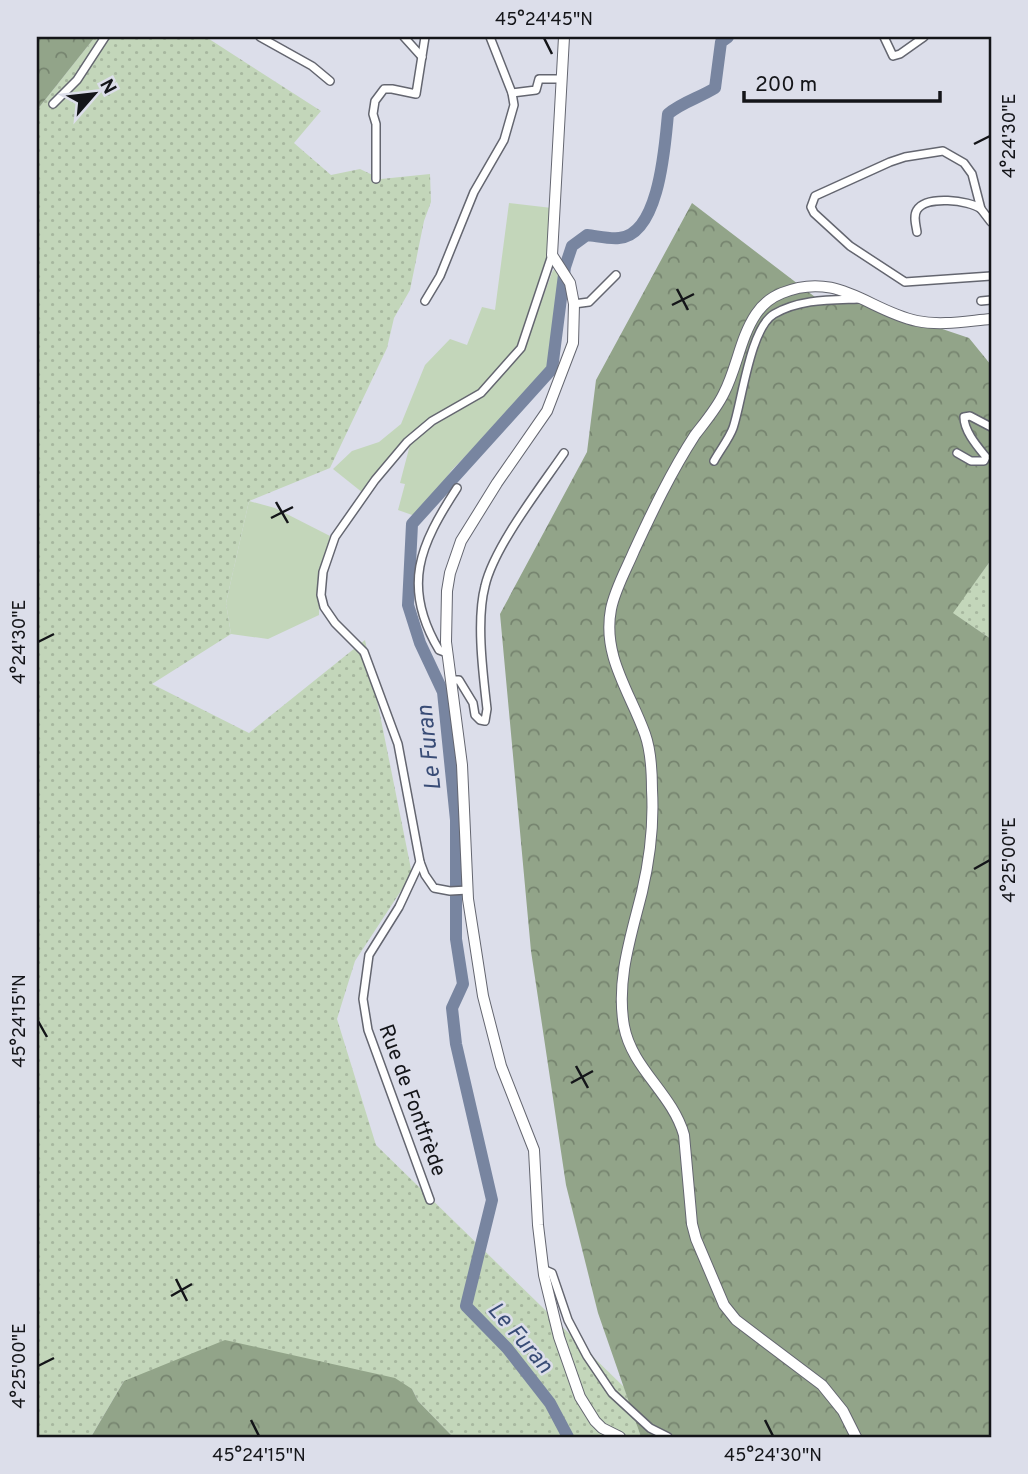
<svg xmlns="http://www.w3.org/2000/svg" width="1028" height="1474" font-family="Overpass,sans-serif">
<defs>
<pattern id="grass-dots" width="8" height="8" patternUnits="userSpaceOnUse" patternTransform="scale(1.75)"><rect width="8" height="8" fill="#c3d6ba"/><path d="M2 2h.1M6 6h.1" fill="none" stroke="#a7b79f" stroke-width="1.8" stroke-linecap="round"/></pattern>
<pattern id="forest-crowns" width="20" height="18" patternUnits="userSpaceOnUse" patternTransform="scale(1.75)"><rect width="20" height="18" fill="#92a489"/><path d="M2 6a3 3 0 1 1 6 0M12 15a3 3 0 1 1 6 0" fill="none" stroke="#76846f"/></pattern>
</defs>
<rect width="100%" height="100%" fill="#dcdeea"/>
<g fill="url(#grass-dots)">
<polygon points="95,37 206,37 321,111 294,143 331,175 360,169 381,179 430,174 431,202 424,221 410,290 394,318 387,348 330,468 249,501 226,603 231,634 152,684 249,733 365,640 412,874 355,961 337,1019 376,1145 624,1387 641,1437 453,1437 418,1401 412,1389 124,1381 91,1437 37,1437 37,110"/>
<polygon points="991,560 991,639 952,613"/>
</g>
<g fill="url(#forest-crowns)">
<polygon points="37,37 95,37 37,110"/>
<polygon points="692,203 815,297 877,307 969,338 991,365 991,560 953,613 991,639 991,1437 641,1437 598,1313 566,1185 531,951 500,614 587,452 596,380"/>
<polygon points="225,1340 395,1378 412,1389 418,1401 453,1437 91,1437 124,1381"/>
</g>
<g fill="#c3d6ba">
<polygon points="509,203 552,208 550,254 519,345 503,367 478,392 423,424 390,457 363,493 333,469 352,451 379,442 401,424 425,365 450,339 467,345 482,307 495,310"/>
<polygon points="558,269 560,272 548,370 451,471 436,493 415,516 398,510 405,484 400,483 411,441 428,426 486,392 510,367 524,348 553,270"/>
<polygon points="249,501 275,508 330,536 320,575 319,615 268,639 231,634 226,603"/>
</g>
<g fill="none" stroke-linecap="round" stroke-linejoin="round">
<path stroke="#7885a0" stroke-width="12" d="M 568,1437 L 550,1403 L 507,1348 L 466,1306 L 492,1200 L 456,1044 L 452,1008 L 463,984 L 456,939 L 456,820 L 443,692 L 420,643 L 408,605 L 412,524 L 552,369 L 565,267 L 572,246 L 587,235 C 597,236 609,239 619,238 C 660,235 665,143 668,114 C 682,102 699,98 715,88 L 721,42 L 728,37"/>
<g stroke="#646670" stroke-width="10">
<g id="street">
<polyline points="260,37 312,66 330,81"/>
<polyline points="404,37 422,57"/>
<polyline points="884,37 893,56 900,54 924,37"/>
<polyline points="512,93 536,90 539,79 562,79"/>
<polyline points="53,104 77,80 105,37"/>
<polyline points="376,179 376,124 373,114 375,101 384,89 392,89 416,94 425,37"/>
<polyline points="991,222 981,209 972,174 964,163 943,151 905,157 890,162 815,196 811,207 814,213 850,246 905,282 991,276"/>
<path d="M 917,232 C 916,225 913,216 917,210 C 926,195 969,200 981,209"/>
<polyline points="425,301 440,276 474,192 504,140 514,105 512,93 490,37"/>
<polyline points="981,301 991,300"/>
<polyline points="574,304 589,302 616,275"/>
<path d="M 957,453 L 971,461 L 984,461 L 986,457 C 977,446 964,431 964,417 L 970,416 L 991,427"/>
<path d="M 714,461 C 720,450 729,439 733,428 C 742,402 750,328 774,314 C 800,299 830,300 858,299"/>
<path d="M 447,653 L 439,650 C 401,586 420,545 457,488"/>
<path d="M 451,680 L 459,680 L 473,703 L 475,715 L 480,720 L 485,721 L 487,709 C 483,674 476,620 485,586 C 494,547 540,488 564,453"/>
<polyline points="420,862 425,875 434,888 450,891 468,890"/>
<polyline points="430,1200 368,1030 363,999 369,955 399,907 420,862 398,744 364,652 335,623 324,607 321,595 323,572 335,537 375,480 407,442 432,421 481,393 521,348 552,255"/>
<polyline points="543,1269 552,1273 568,1320 587,1356 612,1393 650,1428 668,1437"/>
</g>
</g>
<g stroke="#646670" stroke-width="12">
<g id="secondary">
<polyline points="564,37 552,255 570,283 574,304 573,343 547,411 497,483 461,541 450,573 447,591 446,642 462,765 468,899 475,944 483,996 501,1066 534,1150 538,1225 544,1275 559,1337 580,1397 595,1421 602,1428 620,1437"/>
<path d="M 856,1437 L 843,1411 L 822,1385 L 736,1320 L 724,1305 L 696,1239 L 692,1224 L 684,1135 C 672,1093 632,1069 624,1026 C 616,980 631,936 642,892 C 650,858 654,825 652,790 C 652,771 651,751 645,734 C 630,692 602,656 611,609 C 615,589 626,570 634,551 C 652,512 671,472 695,435 C 705,422 717,408 724,393 C 737,368 740,338 756,314 C 762,305 772,297 782,293 C 838,270 869,311 917,321 C 941,326 967,321 991,319"/>
</g>
</g>
<use href="#street" stroke="#fff" stroke-width="7"/>
<use href="#secondary" stroke="#fff" stroke-width="10"/>
</g>
<path fill="none" stroke="#141519" stroke-width="2.5" d="M 544,38 L 552,54M 974,144 L 990,136M 677,289 L 688,310M 672,305 L 694,294M 276,502 L 288,523M 271,518 L 293,507M 38,642 L 54,634M 974,869 L 990,860M 38,1021 L 47,1037M 576,1066 L 588,1088M 571,1083 L 593,1071M 176,1279 L 187,1301M 171,1296 L 192,1284M 38,1366 L 54,1358M 251,1420 L 259,1436M 765,1420 L 773,1436"/>
<g text-anchor="middle" stroke-width="5" stroke-linejoin="round" paint-order="stroke">
<g font-size="21" fill="#141519" stroke="#dcdeea">
<text transform="translate(413 1100) rotate(70)" y="7">Rue de Fontfrède</text>
</g>
<g font-size="23" font-style="italic" fill="#394c76" stroke="#dcdeea">
<text transform="translate(428 748) rotate(-96)" y="8">Le Furan</text>
<text transform="translate(521 1337) rotate(49)" y="8">Le Furan</text>
</g>
</g>
<rect width="1028" height="1474" fill="none" stroke="#dcdeea" stroke-width="77"/>
<g transform="translate(94 94) rotate(62)" stroke="#dcdeea" stroke-width="5" paint-order="stroke">
<path d="M0-5L12 26L0 18L-12 26Z" fill="#141519"/>
<text y="-10" font-size="19" font-weight="bold" text-anchor="middle" fill="#141519">N</text>
</g>
<path d="M744 91v10h196v-10" fill="none" stroke="#141519" stroke-width="3.5"/>
<text x="755" y="91" font-size="21" fill="#141519" stroke="#dcdeea" stroke-width="5" paint-order="stroke">200 m</text>
<rect x="38" y="38" width="952" height="1398" fill="none" stroke="#141519" stroke-width="2.5"/>
<g font-size="18" text-anchor="middle" fill="#141519">
<text x="544" y="25">45°24'45"N</text>
<text transform="translate(1009 136) rotate(-90)" y="6">4°24'30"E</text>
<text transform="translate(19 642) rotate(-90)" y="6">4°24'30"E</text>
<text transform="translate(1009 860) rotate(-90)" y="6">4°25'00"E</text>
<text transform="translate(19 1021) rotate(-90)" y="6">45°24'15"N</text>
<text transform="translate(19 1366) rotate(-90)" y="6">4°25'00"E</text>
<text x="259" y="1461">45°24'15"N</text>
<text x="773" y="1461">45°24'30"N</text>
</g>
</svg>
